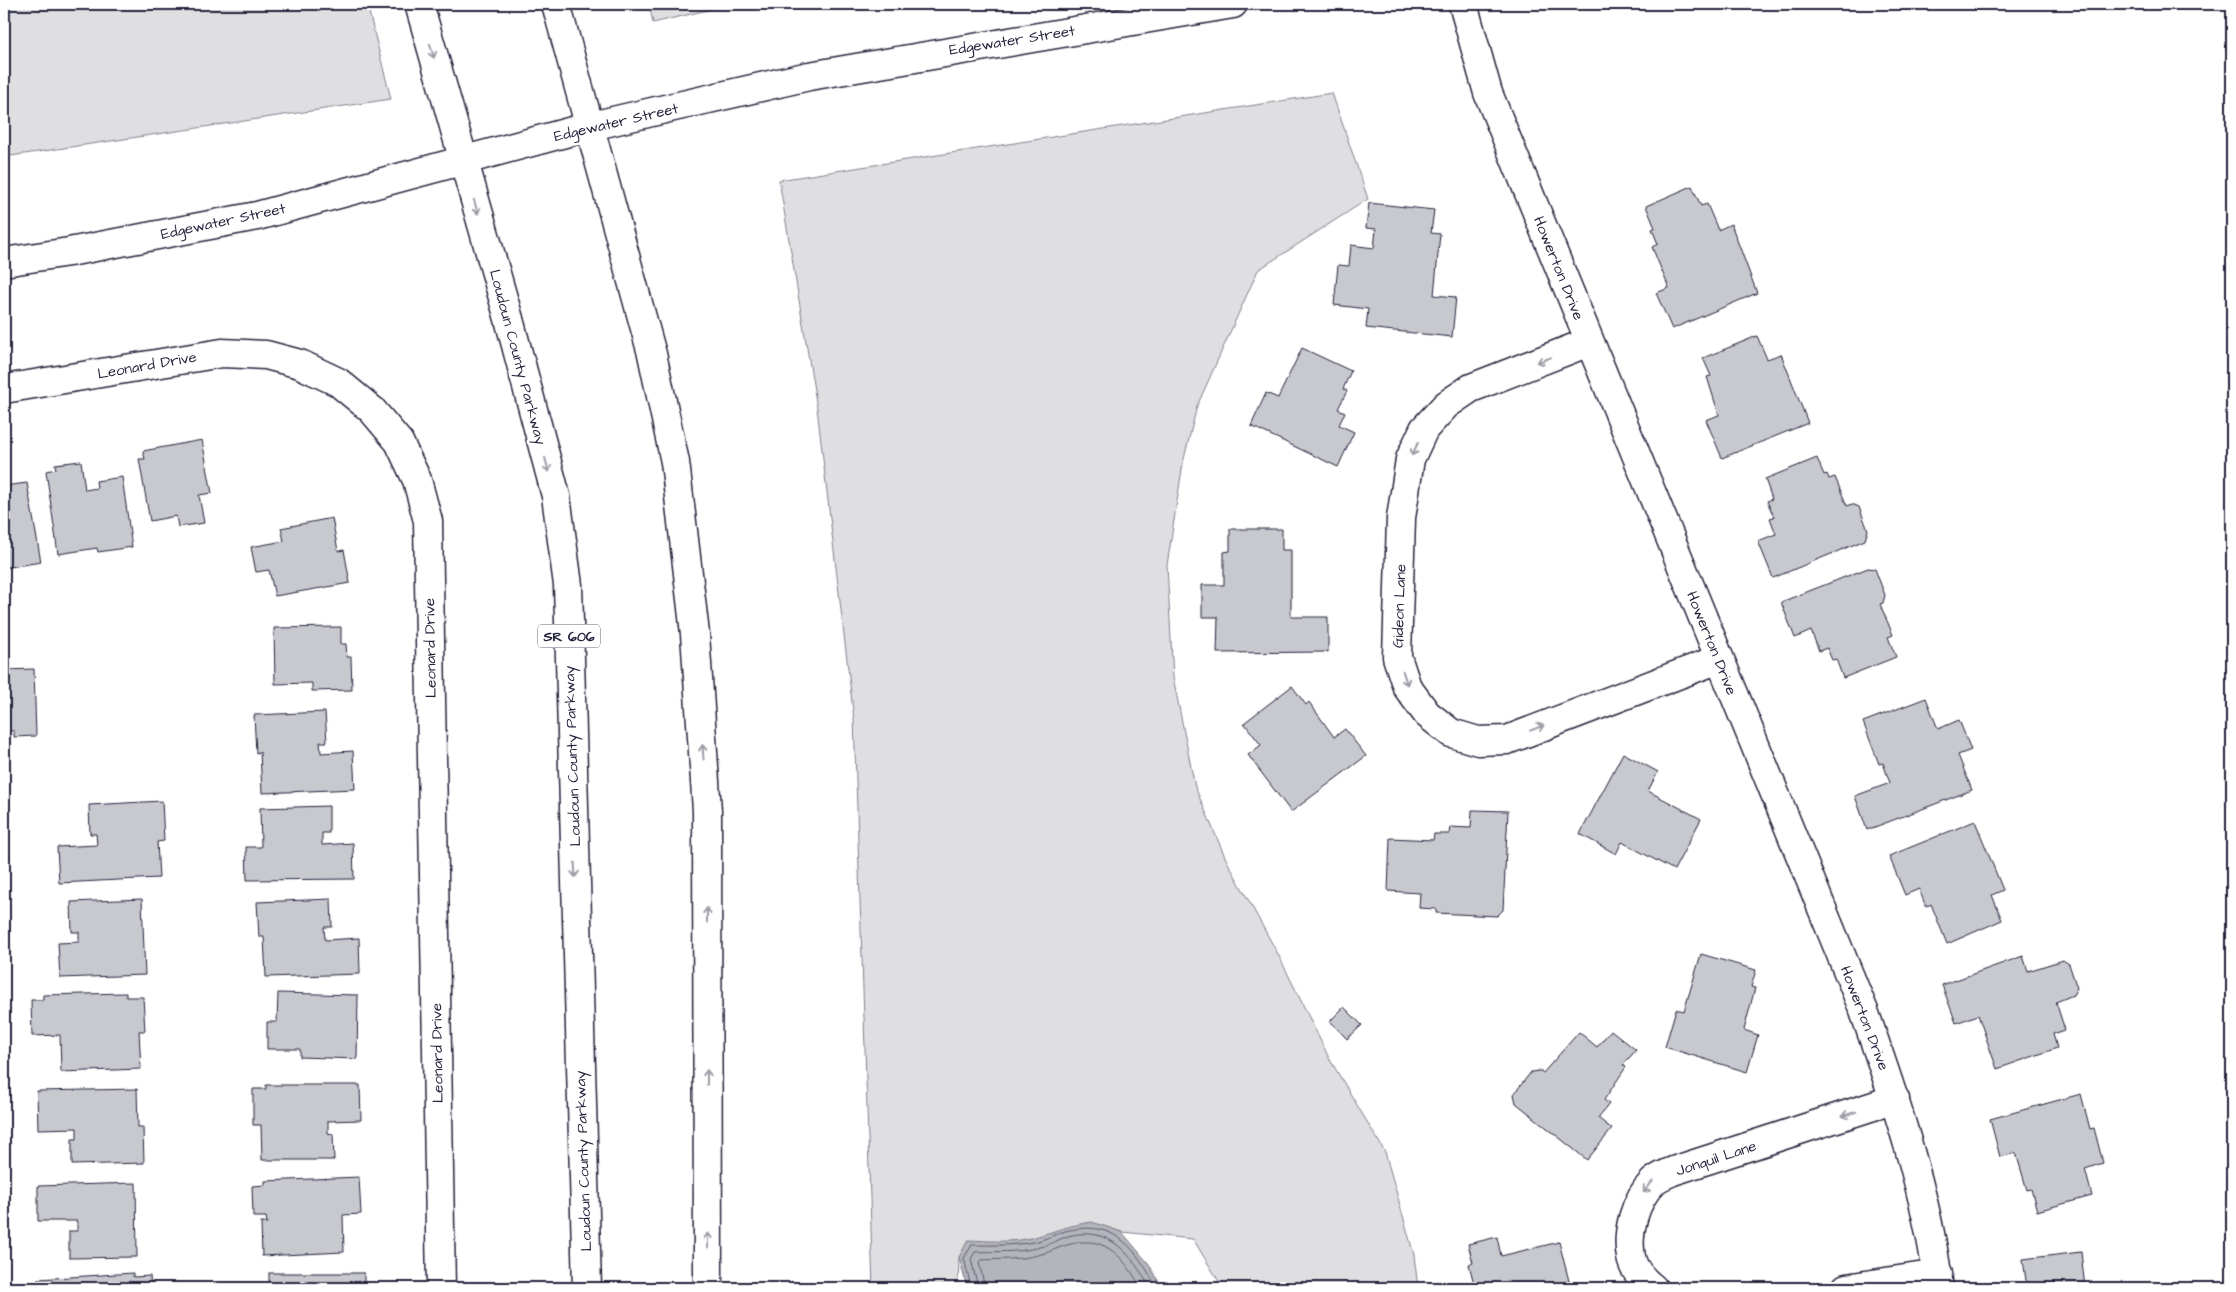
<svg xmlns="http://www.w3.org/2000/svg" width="2236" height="1292" font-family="'Architects Daughter',sans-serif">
<rect width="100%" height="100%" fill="#fff"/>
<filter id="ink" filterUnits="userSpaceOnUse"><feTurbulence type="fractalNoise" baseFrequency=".02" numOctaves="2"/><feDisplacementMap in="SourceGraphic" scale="10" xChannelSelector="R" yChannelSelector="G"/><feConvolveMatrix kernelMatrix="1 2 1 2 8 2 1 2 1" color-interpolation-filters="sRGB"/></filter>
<g filter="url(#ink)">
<g fill="#dfdfe2" stroke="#80808e">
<polygon points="4,4 367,4 391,99 4,157"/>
<polygon points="649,4 733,4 653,23"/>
<polygon points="1332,93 1368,199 1258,270 1197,406 1183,463 1167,565 1173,677 1195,787 1226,859 1280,958 1329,1058 1385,1152 1414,1255 1418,1288 1223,1288 1193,1239 1122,1232 959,1257 958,1288 873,1288 854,719 817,408 779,180"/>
</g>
<path fill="#b4b4bc" stroke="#7a7a88" d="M 1092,1222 L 1122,1232 L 1149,1264 L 1162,1288 L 967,1288 L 959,1257 L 968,1240 C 990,1241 1013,1243 1035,1237 C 1055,1231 1070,1225 1092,1222 Z"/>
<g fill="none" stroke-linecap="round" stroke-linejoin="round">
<g stroke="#5c5c6f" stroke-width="1">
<path d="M 971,1288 L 964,1258 L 972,1245 C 992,1245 1012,1246 1033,1242 C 1046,1240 1057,1232 1070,1230 C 1117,1220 1137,1251 1157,1288"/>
<path d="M 978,1288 L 971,1259 L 975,1252 C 996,1251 1016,1253 1036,1248 C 1047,1246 1057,1240 1068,1236 C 1110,1225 1132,1255 1150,1288"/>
<path d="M 985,1288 L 979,1262 L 981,1260 C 1000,1259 1019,1260 1038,1255 C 1049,1253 1060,1246 1071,1244 C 1106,1234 1126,1260 1141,1288"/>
</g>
</g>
<g fill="#c8c8cf" stroke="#22223b">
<polygon points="1692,186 1701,206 1707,204 1718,230 1731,224 1757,293 1672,329 1656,293 1669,288 1652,247 1658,244 1652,229 1655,228 1646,206"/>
<polygon points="1369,203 1434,210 1431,233 1440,234 1434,295 1456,297 1452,337 1366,328 1368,309 1334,305 1338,265 1349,266 1351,245 1374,248 1376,229 1366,228"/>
<polygon points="1757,336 1767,359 1781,354 1808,423 1722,458 1706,420 1719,415 1707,377 1711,376 1703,358"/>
<polygon points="1302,348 1351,371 1343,389 1347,391 1338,409 1345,412 1339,425 1354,432 1338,467 1251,426 1266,393 1278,398"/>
<polygon points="202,440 212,493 199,495 204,523 178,527 176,516 150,521 139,459 145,459 143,451"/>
<polygon points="1817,458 1824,475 1827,474 1829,479 1835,477 1847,506 1852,504 1859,507 1868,530 1865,540 1773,578 1758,541 1776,534 1770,518 1774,517 1767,501 1772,499 1765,479"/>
<polygon points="81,461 85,490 97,488 96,481 122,477 132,547 98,552 97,548 58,554 46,471 56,469 55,464"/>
<polygon points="27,483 41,562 4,568 4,486"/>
<polygon points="332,518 338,551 344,550 350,583 275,596 269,570 256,572 251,547 284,541 281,528"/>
<polygon points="1230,529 1282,529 1282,550 1291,550 1291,617 1328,617 1328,652 1217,653 1218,617 1202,617 1202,585 1224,585 1224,552 1230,551"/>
<polygon points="1868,568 1875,569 1885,595 1883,603 1880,604 1893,635 1888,637 1896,657 1843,678 1836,659 1832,660 1827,648 1819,651 1811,631 1795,638 1781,602"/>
<polygon points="341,627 341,644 346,644 347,657 351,657 352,690 312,691 312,683 275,684 274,628"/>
<polygon points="34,669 36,736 14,737 14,731 4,731 4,670"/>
<polygon points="1292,686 1306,705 1309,702 1334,737 1345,729 1366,756 1291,812 1248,755 1261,745 1244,723"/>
<polygon points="1926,698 1938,729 1959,720 1971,750 1958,755 1972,790 1867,830 1855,796 1890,783 1883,763 1879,764 1863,722"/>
<polygon points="325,712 327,742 320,742 321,753 353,751 355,789 262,793 260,752 256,753 254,715"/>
<polygon points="1623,753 1658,772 1648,791 1701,819 1674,870 1622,842 1616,854 1580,834"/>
<polygon points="162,801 164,841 157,842 159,878 59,883 57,847 97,845 96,834 90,834 89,805"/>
<polygon points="329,806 329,833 322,833 322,845 353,843 354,879 247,880 246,847 261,847 260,808"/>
<polygon points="1472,810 1508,811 1503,910 1497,916 1436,913 1436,909 1419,908 1420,893 1388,891 1390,838 1433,840 1434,834 1449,834 1450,827 1471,828"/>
<polygon points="1975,821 2003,890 1992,895 2002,920 1947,944 1931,904 1926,907 1919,889 1905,895 1889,856"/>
<polygon points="142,899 145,975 60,978 58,943 79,942 79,932 72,932 71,902"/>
<polygon points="331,899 332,927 324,927 325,940 359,938 360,974 266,977 264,937 259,937 257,902"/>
<polygon points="1701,954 1756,970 1751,987 1755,988 1744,1030 1758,1035 1747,1072 1665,1047 1676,1009 1684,1011"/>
<polygon points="2023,956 2028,971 2063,960 2069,964 2077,988 2073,995 2056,1002 2065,1030 2053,1034 2057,1048 1997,1069 1978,1015 1956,1023 1942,985"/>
<polygon points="126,993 126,997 143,997 145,1031 139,1031 141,1069 61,1072 60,1035 32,1036 31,1000 43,1000 43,995"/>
<polygon points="278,993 358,995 357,1059 300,1057 300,1049 267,1049 267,1022 277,1022"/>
<polygon points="1344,1007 1362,1025 1347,1039 1330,1021"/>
<polygon points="1611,1030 1636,1050 1623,1065 1626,1067 1604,1100 1609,1104 1598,1118 1612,1129 1587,1160 1516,1103 1514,1094 1531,1072 1539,1071 1543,1073 1579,1032 1597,1047"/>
<polygon points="266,1085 360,1085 361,1120 328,1121 328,1133 333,1134 334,1160 262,1160 261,1125 253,1125 253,1089 266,1089"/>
<polygon points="137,1089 138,1127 143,1127 144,1163 72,1165 72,1139 77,1139 77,1128 38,1129 37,1091"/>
<polygon points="2081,1094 2090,1129 2094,1128 2103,1163 2085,1169 2092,1196 2037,1211 2031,1189 2027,1190 2016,1153 2000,1157 1990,1119"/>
<polygon points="359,1177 361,1214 343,1215 344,1252 262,1256 261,1223 267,1223 266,1217 253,1217 252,1186 265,1185 265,1181"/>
<polygon points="136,1183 137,1257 69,1258 69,1231 77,1231 77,1221 38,1221 38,1186"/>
<polygon points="1497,1237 1501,1256 1559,1242 1569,1281 1556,1284 1557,1288 1475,1288 1469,1264 1473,1263 1468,1244"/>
<polygon points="2081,1252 2085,1288 2027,1288 2023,1259"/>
<polygon points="133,1273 133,1277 150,1276 151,1288 39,1288 38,1279"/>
<rect x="269" y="1273" width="95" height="15"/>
</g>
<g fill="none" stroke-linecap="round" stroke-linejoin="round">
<g stroke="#22223b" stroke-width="31">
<g id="minor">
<path d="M 1463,4 L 1488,93 L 1864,1011 C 1896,1102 1927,1193 1939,1288"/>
<polyline points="4,262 69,252 257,216 591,126 809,76 1233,4"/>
<polyline points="1589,342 1471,388 1446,405 1424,429 1410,459 1401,518 1397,657 1407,687 1427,714 1451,733 1478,741 1507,740 1719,659"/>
<polyline points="4,389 222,353 266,355 300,364 338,382 372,410 399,442 417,480 428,521 441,1288"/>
<path d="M 1653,1288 C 1643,1280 1633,1270 1631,1257 C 1626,1232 1635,1200 1653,1182 C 1658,1177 1666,1174 1673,1171 L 1895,1099"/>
<polyline points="1846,1288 1938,1274"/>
</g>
</g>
<g stroke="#22223b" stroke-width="31">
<g id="major">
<polyline points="419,4 509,319 556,496 568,585 587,1288"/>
<polyline points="556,4 652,354 675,462 695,634 707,811 708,1288"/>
</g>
</g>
<use href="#minor" stroke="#fff" stroke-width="28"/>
<use href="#major" stroke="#fff" stroke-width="28"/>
</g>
<defs><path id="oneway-shaft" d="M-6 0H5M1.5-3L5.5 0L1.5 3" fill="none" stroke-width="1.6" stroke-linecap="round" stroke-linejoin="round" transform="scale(1.25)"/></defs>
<g stroke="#9c9ca7">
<use href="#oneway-shaft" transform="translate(432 51) rotate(74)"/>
<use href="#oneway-shaft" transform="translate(476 207) rotate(74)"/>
<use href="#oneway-shaft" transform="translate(1544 360) rotate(159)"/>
<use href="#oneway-shaft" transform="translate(1415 449) rotate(115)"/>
<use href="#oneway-shaft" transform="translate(547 465) rotate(75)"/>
<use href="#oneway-shaft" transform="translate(1405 678) rotate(72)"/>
<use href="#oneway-shaft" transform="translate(1537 728) rotate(-21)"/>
<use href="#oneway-shaft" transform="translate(703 752) rotate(-94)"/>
<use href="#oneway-shaft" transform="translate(575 870) rotate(88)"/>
<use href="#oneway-shaft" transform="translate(707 915) rotate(-90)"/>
<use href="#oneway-shaft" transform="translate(707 1077) rotate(-90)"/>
<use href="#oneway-shaft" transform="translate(1849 1114) rotate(162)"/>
<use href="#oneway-shaft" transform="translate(1648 1187) rotate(129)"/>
<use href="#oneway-shaft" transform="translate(708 1240) rotate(-90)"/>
</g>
</g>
<g text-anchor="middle" stroke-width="5" stroke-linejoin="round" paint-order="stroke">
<rect fill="#fff" stroke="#646476" stroke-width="1" x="538" y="624.5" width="62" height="23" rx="4"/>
<g font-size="14" font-weight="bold" fill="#22223b">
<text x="569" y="641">SR 606</text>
</g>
<g font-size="15" fill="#22223b" stroke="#fff">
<text transform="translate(1012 40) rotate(-9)" y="5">Edgewater Street</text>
<text transform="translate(616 122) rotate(-13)" y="5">Edgewater Street</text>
<text transform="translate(223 221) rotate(-12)" y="5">Edgewater Street</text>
<text transform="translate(1559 268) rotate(68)" y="5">Howerton Drive</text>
<text transform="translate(518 357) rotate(75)" y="5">Loudoun County Parkway</text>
<text transform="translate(147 365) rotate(-10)" y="5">Leonard Drive</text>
<text transform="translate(1399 606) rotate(-88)" y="5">Gideon Lane</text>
<text transform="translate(1712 643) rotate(68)" y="5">Howerton Drive</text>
<text transform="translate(430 648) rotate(-91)" y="5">Leonard Drive</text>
<text transform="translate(572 756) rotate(-92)" y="5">Loudoun County Parkway</text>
<text transform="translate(1865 1018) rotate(69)" y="5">Howerton Drive</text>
<text transform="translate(437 1053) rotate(-91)" y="5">Leonard Drive</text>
<text transform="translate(1716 1158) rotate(-18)" y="5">Jonquil Lane</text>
<text transform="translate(583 1161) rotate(-92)" y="5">Loudoun County Parkway</text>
</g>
</g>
<rect width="2236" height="1292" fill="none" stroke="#fff" stroke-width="20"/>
<rect x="10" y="10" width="2216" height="1272" fill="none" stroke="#22223b" stroke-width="2" filter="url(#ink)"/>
</svg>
